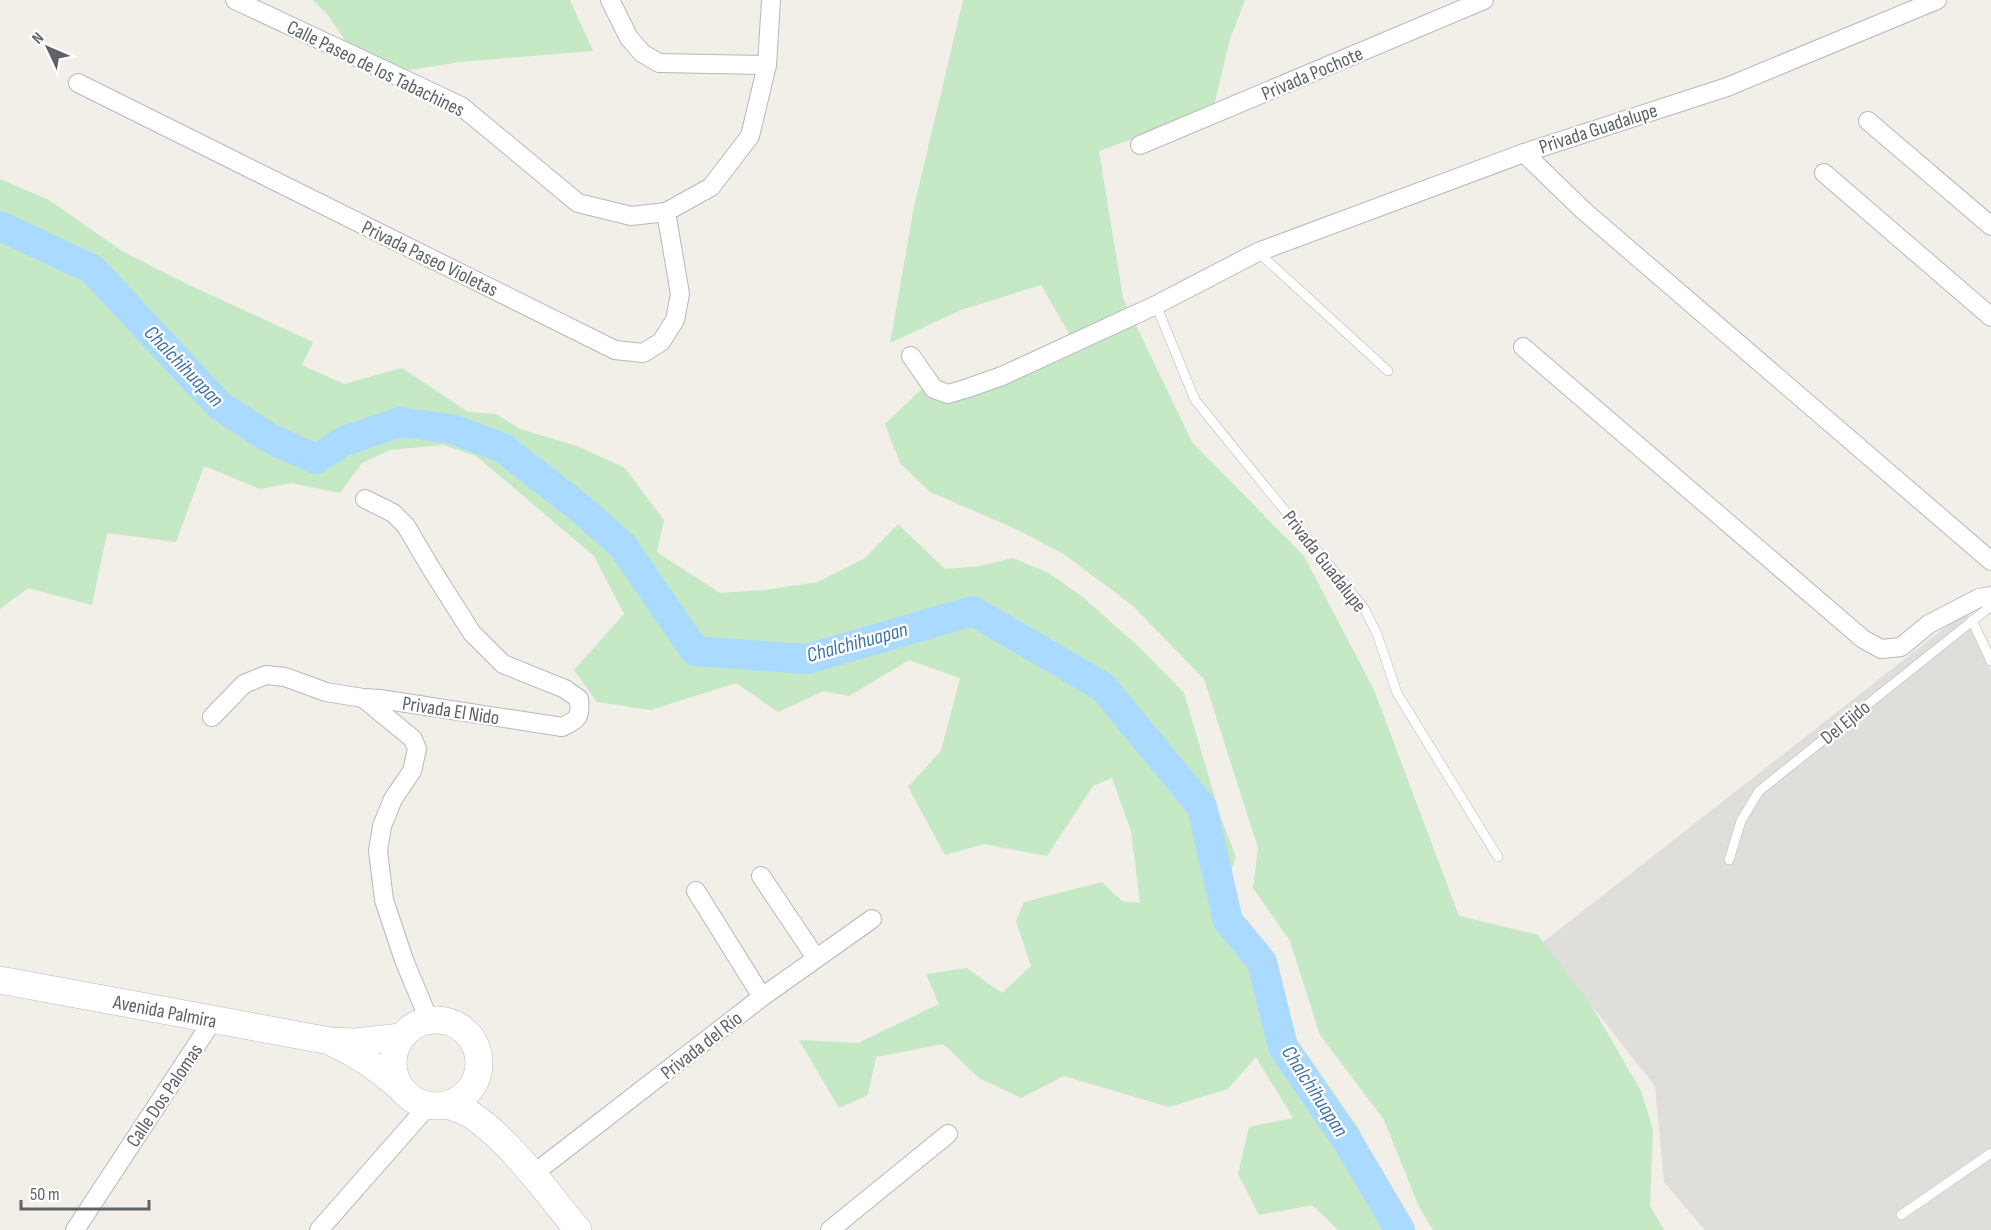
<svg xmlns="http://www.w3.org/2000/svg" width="1991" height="1230" font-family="'Sofia Sans Condensed',sans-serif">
<rect width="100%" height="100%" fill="#f1efe8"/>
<polygon fill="#e0deda" points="1966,611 1991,671 1991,1230 1705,1230 1664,1182 1655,1086 1542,943"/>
<g fill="#c5e8c5">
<polygon points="313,0 570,0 593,51 460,62 403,71 352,51 328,15"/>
<polygon points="963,0 1245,0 1230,39 1213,110 1099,151 1123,298 1192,442 1304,556 1374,690 1459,916 1538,935 1590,1003 1641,1091 1653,1130 1650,1206 1664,1230 1433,1230 1419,1207 1384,1120 1320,1035 1290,941 1253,888 1258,848 1204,679 1132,605 1065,555 1016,529 930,492 900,463 885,424 932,379 961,397 1074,342 1041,285 961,310 890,343 914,207"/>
<polygon points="0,179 49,200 122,251 187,284 313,342 302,365 344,384 402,368 468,412 496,414 520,429 577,446 625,468 664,520 657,552 720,593 765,590 818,582 865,558 898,524 945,569 980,566 1013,558 1049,573 1084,598 1140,648 1184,693 1221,818 1236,857 1228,881 1230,902 1247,920 1272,956 1297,1040 1359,1129 1384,1195 1401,1220 1405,1230 1338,1230 1312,1205 1259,1215 1238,1174 1249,1127 1293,1118 1256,1057 1228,1089 1169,1107 1064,1076 1021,1098 979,1078 943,1044 876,1057 868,1095 839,1108 799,1040 858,1043 939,1004 926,974 967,968 1002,993 1031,966 1016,921 1024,902 1102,882 1122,901 1140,903 1131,831 1112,778 1093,786 1047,856 984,844 945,855 908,787 941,751 960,678 909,660 849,696 823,691 778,712 736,683 651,710 597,702 574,670 624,614 594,556 476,456 443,445 390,450 362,463 340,493 291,483 260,489 204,466 176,542 107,533 92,605 28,588 0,609"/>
</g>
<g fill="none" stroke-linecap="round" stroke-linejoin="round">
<polyline stroke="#aadaff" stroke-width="30" points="0,226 92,269 220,406 271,439 316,459 344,441 400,422 452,429 503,448 581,509 622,545 695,651 807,659 973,611 1103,687 1202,807 1228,921 1262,962 1283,1047 1348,1142 1400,1230"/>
<g stroke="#b5b8bc" stroke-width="10">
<g id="service">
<polyline points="1258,252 1388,371"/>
<polyline points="1156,305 1195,400 1364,608 1377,634 1397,693 1498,857"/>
<polyline points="1972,620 1991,661"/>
<polyline points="1729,860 1741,821 1759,791 1991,606"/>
<polyline points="1901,1215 1991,1153"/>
</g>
</g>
<g stroke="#b5b8bc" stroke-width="20">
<g id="minor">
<polyline points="235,0 461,106 578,203 631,216 666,212 711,187 750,136 767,65 771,0"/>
<polyline points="610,0 629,38 642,53 659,63 767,65"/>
<polyline points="78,83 615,350 643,353 661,342 675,320 680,294 666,212"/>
<polyline points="1868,121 1991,226"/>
<polyline points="1140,145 1484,0"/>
<polyline points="1524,153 1584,211 1991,561"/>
<polyline points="1824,173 1991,317"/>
<polyline points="1523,347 1863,639 1881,649 1901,647 1929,624 1979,598 1991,596"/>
<polyline points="911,356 934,389 948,394 968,388 1002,376 1156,305 1258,252 1524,153 1727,87 1937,0"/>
<polyline points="363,698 413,739 417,749 412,771 393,799 382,826 378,851 384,900 404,960 429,1020"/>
<path d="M 212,717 L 244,684 L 266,675 L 285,677 L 326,692 L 363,698 L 380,699 L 562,727 C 578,719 581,718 579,699 L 565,689 L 503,664 L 472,633 L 432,570 L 406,526 L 393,513 L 365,499"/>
<polyline points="761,876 816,958"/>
<polyline points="696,891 762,997"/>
<polyline points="532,1175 762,997 872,919"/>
<polyline points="75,1230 213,1020"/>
<polyline points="319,1230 428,1106"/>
<polyline points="830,1230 948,1134"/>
</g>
</g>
<g stroke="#b6babf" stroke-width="28">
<g id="secondary">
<polyline points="0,980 330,1041 355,1042 401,1037"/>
<circle cx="436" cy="1063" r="43"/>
<path d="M 335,1044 C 359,1055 378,1068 398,1086"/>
<path d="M 448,1105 C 456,1108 466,1111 473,1116 C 512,1143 548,1194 578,1230"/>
</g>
</g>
<use href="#service" stroke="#fff" stroke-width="9"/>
<use href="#minor" stroke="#fff" stroke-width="18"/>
<use href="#secondary" stroke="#fff" stroke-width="27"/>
</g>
<g text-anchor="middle" stroke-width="4.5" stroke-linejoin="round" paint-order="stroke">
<g font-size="20" fill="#5f6368" stroke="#fff">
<text transform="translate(376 68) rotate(26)" y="7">Calle Paseo de los Tabachines</text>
<text transform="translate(1312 73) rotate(-23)" y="7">Privada Pochote</text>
<text transform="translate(1598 128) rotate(-18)" y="7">Privada Guadalupe</text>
<text transform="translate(430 258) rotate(26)" y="7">Privada Paseo Violetas</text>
<text transform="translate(1325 561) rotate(52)" y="7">Privada Guadalupe</text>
<text transform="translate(451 710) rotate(9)" y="7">Privada El Nido</text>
<text transform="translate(1845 722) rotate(-39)" y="7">Del Ejido</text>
<text transform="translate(165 1011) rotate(11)" y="7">Avenida Palmira</text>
<text transform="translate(701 1045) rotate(-38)" y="7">Privada del Río</text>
<text transform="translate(164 1095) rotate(-56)" y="7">Calle Dos Palomas</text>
</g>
<g font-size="21" font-style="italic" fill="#4174aa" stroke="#fff">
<text transform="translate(184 366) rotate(46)" y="7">Chalchihuapan</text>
<text transform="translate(857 642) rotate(-15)" y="7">Chalchihuapan</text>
<text transform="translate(1315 1091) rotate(57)" y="7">Chalchihuapan</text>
</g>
</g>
<g transform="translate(48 48) rotate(314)" stroke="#ffffff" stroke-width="4.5" paint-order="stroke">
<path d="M0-4.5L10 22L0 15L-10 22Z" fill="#5f6368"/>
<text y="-9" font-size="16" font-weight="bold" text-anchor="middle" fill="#5f6368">N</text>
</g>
<path d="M21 1200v9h128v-9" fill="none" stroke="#5f6368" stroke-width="3"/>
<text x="30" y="1200" font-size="18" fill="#5f6368" stroke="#ffffff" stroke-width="4.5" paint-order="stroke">50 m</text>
</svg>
